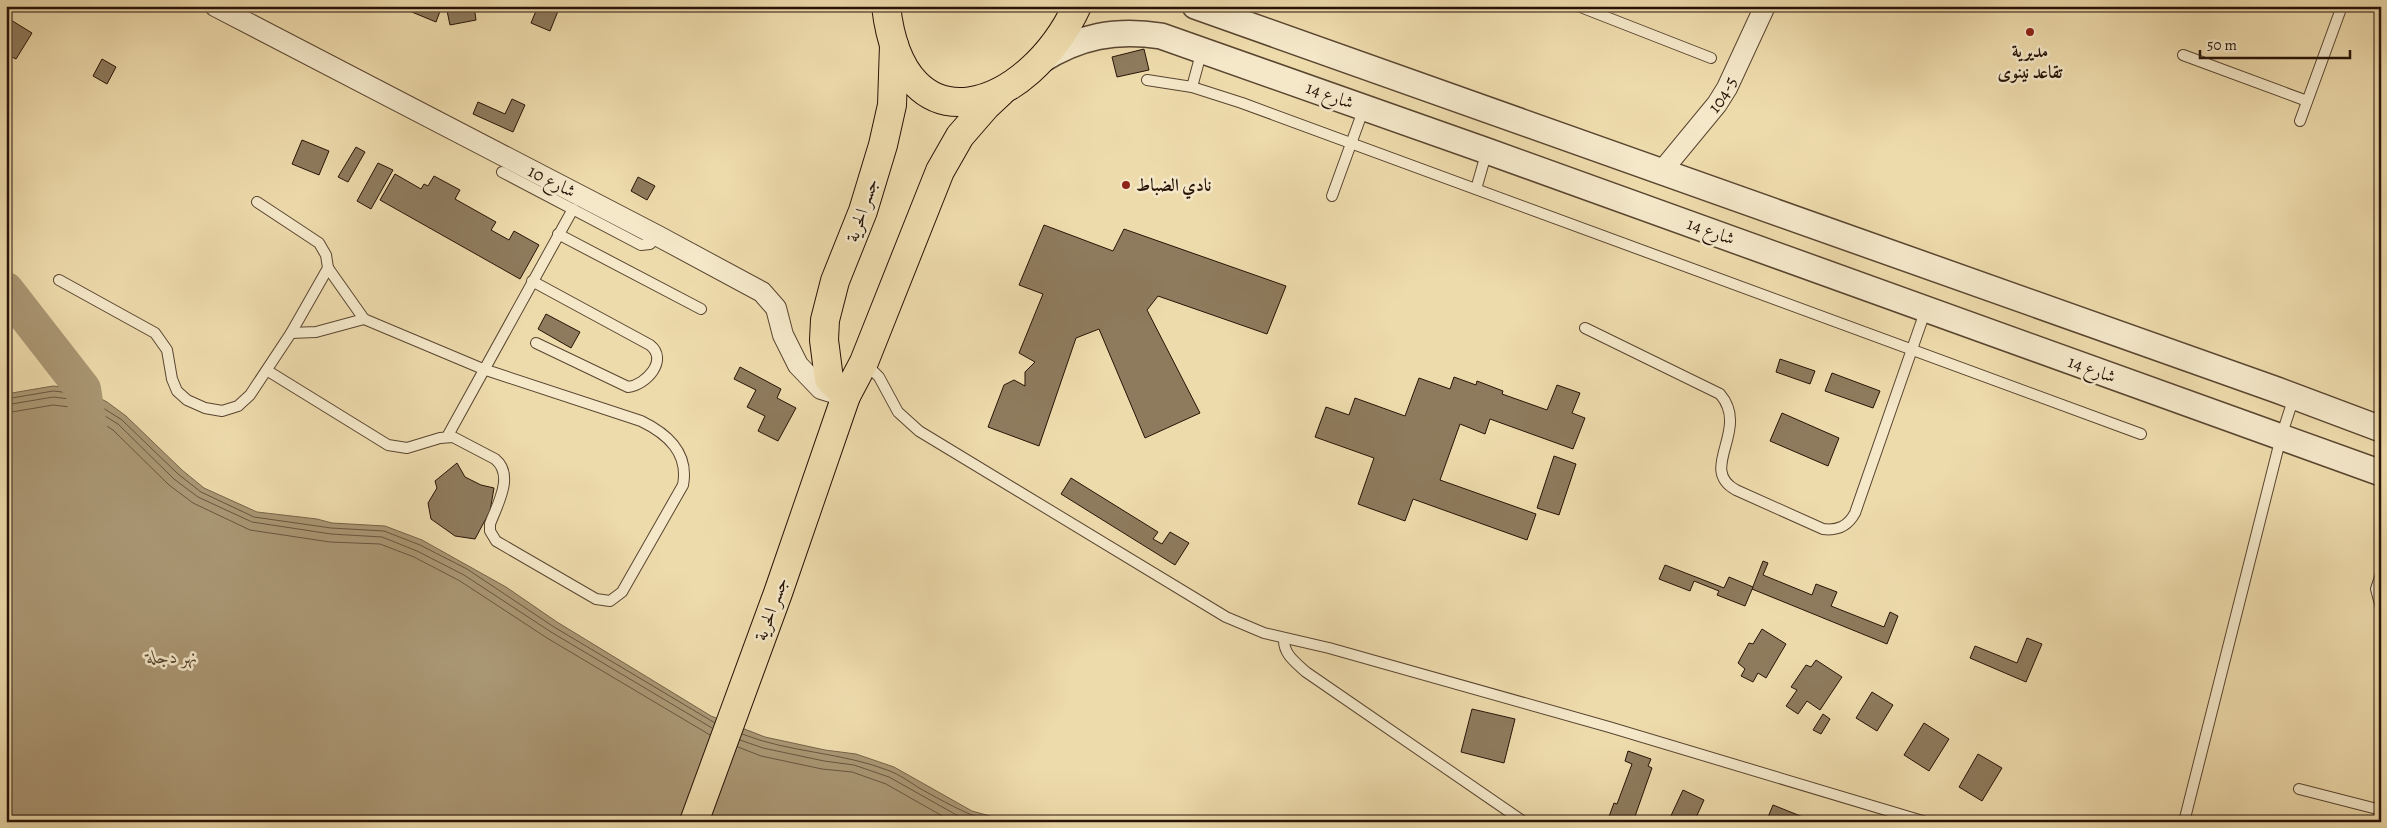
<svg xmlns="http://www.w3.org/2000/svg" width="2387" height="828" font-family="Alegreya,Amiri,serif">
<rect width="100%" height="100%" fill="#eedbac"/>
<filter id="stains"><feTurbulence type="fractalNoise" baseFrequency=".004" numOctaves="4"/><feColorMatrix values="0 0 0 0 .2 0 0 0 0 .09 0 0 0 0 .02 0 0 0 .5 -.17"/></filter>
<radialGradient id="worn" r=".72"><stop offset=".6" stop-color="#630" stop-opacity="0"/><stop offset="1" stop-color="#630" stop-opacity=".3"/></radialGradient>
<polygon fill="#aa9774" stroke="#766248" points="53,386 83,389 107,402 126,416 182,470 204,488 257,512 317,519 332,523 385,526 422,540 506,587 557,622 711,716 765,737 825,750 856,754 894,767 972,811 1008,821 1033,822 6,822 6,394"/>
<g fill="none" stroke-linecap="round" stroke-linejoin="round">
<g stroke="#68553e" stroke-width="1">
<polyline points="6,399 53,391 81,394 122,420 178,474 201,492 254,517 331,528 384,531 420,545 467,569 554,627 715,723"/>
<polyline points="6,405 53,397 79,400 118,424 174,479 198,497 252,522 331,534 382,537 417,551 464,575 551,632 712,728"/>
<polyline points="6,413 53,405 78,408 113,430 169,485 193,503 250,530 330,542 380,544 414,557 460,581 547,638 710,735"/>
<path d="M 742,734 C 790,753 842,752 890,771 C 900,775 910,782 919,788 C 943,801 965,814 991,822"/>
<polyline points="740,740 763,748 824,761 854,765 889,777 969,822"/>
<polyline points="738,747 761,756 822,769 852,772 886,784 953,822"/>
</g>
<polyline stroke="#aa9774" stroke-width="36" points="6,290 83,389 91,439"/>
</g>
<g fill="#8e7b5d" stroke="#271307">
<polygon points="408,6 442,6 436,22 407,10"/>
<polygon points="446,6 474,6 476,20 450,25"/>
<polygon points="538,6 560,6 550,31 531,23"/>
<polygon points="6,17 32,33 16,59 6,54"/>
<polygon points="1144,49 1149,70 1117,77 1112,57"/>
<polygon points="102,59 116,67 107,84 93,76"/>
<polygon points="512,99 525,105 513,132 473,114 478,102 505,114"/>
<polygon points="302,140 329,151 319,175 292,164"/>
<polygon points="356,147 365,152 348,182 338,177"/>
<polygon points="378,163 393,170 371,209 357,201"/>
<polygon points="395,174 421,189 424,184 428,186 434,176 460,190 455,199 496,222 491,230 509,240 514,231 539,245 520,279 380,200"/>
<polygon points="638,177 655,186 647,200 631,191"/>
<polygon points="1044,225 1113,251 1124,229 1286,286 1267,334 1158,296 1147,310 1200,413 1145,438 1099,329 1076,338 1039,446 988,427 1004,385 1014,380 1025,386 1025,372 1035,362 1019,353 1043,294 1019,285"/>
<polygon points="546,314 580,332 571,348 538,329"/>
<polygon points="1780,359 1815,371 1810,384 1776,372"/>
<polygon points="740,367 781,389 777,398 796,408 778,441 758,431 765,416 747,407 756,390 734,379"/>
<polygon points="1832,373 1880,391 1873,408 1825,391"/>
<polygon points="1454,377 1476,385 1477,381 1503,391 1502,394 1547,410 1557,385 1580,393 1572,413 1585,418 1573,449 1490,419 1485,434 1460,424 1440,480 1536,514 1527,540 1413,499 1405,521 1358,504 1374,458 1315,437 1326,407 1349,415 1355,398 1405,416 1419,378 1450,389"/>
<polygon points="1782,413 1839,438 1828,466 1770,441"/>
<polygon points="1554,456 1576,464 1559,515 1537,508"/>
<polygon points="457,463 465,477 481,485 494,488 490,511 475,539 455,536 431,519 428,503 437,488 435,481"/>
<polygon points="1071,478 1158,532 1153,539 1162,544 1170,532 1189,543 1175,565 1061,494"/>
<polygon points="1763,561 1768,563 1763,575 1812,595 1816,584 1837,592 1831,606 1884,627 1890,612 1898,616 1887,644 1752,589"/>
<polygon points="1665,565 1724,588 1729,577 1753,587 1745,606 1717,595 1719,591 1694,581 1690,591 1659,579"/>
<polygon points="1762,629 1786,644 1766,678 1758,673 1753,682 1741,676 1745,669 1738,663 1749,643 1753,644"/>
<polygon points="2027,638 2042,644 2026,682 1970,658 1975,646 2017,663"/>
<polygon points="1816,660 1842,677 1820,710 1807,701 1798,714 1786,706 1797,690 1791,687 1806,665 1811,667"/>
<polygon points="1872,692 1893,705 1877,731 1856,718"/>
<polygon points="1472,709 1515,719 1504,763 1461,752"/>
<polygon points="1823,714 1830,719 1821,734 1813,730"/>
<polygon points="1924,723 1949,739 1929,771 1904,755"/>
<polygon points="1628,751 1651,759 1648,766 1652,768 1633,822 1607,822 1614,803 1617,804 1632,764 1625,761"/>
<polygon points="1978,754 2002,768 1982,801 1959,787"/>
<polygon points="1683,790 1704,800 1694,822 1668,822"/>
<polygon points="1773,805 1808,819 1807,822 1766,822"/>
</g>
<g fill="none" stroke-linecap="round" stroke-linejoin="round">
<g stroke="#594530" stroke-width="12">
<g id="service">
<polyline points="1578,6 1711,58"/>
<polyline points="2183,55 2307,101"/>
<polyline points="1147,80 1192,87 1242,103 2141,434"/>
<polyline points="1192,87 1202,50"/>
<polyline points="2300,121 2342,6"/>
<polyline points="502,172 641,245 650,244 658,236"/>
<polyline points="1476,189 1487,151"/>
<polyline points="1332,196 1364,108"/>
<polyline points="558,234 701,309"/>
<polyline points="59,280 155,333 167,350 172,379 177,391 187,400 205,408 222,411 238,406 250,395 291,333 328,268 326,255 319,243 257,202"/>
<path d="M 532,281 L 650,345 C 669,360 646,385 628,387 L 536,343"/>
<path d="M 1585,328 L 1720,394 C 1751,430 1697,469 1736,490 L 1823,529 C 1838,531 1848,526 1855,513 L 1926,309"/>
<polyline points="291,333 316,332 364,319"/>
<polyline points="865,363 879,377 898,412 919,431 1226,617 1264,633 1329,648 1609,727 1926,822"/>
<path d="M 268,371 L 388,445 L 407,448 L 440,438 L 453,437 L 495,459 C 515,475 497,505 490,524 L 490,531 L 496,541 L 596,599 L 610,601 L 622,592 L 683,485 C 689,453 668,434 641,421 L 483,369 L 364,319 L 328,268"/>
<polyline points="447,437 573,209"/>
<polyline points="2381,574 2376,589 2381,608"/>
<path d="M 1284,638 C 1283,654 1295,662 1306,672 L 1524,822"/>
<polyline points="2299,789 2381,810"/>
<polyline points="2184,822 2281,437 2294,397"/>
</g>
</g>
<g stroke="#594530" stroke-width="22">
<g id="minor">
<polyline points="215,6 658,236 762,292 776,308 783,335 798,365 821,389 844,396"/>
<path id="s1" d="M 1661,172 L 1717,104 L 1727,88 L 1765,6"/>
</g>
</g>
<g stroke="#594530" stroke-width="28">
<g id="tertiary">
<polyline points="1195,6 2277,390 2381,429"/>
<path d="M 1040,61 C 1079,36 1116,29 1161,36 L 1487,151 L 2381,473"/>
</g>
</g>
<g stroke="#271307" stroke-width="30">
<g id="primary">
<path d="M 886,6 C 903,156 1029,110 1077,6"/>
<polyline points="846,396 829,379 824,340 825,320 835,281 863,211 883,145 892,105 894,45"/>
<polyline points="694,822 778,593 846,396 864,362 940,171 960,136 986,106 1001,92"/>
</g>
</g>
<use href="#service" stroke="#f4e8c9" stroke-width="10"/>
<use href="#minor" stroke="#f4e8c9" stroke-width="20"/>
<use href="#tertiary" stroke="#f4e8c9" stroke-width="25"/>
<use href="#primary" stroke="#eedbac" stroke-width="28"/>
</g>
<g fill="#8f2418" stroke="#f4e8c9" stroke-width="2">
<circle cx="2030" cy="32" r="5"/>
<circle cx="1126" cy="185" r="5"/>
</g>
<g text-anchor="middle" stroke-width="5" stroke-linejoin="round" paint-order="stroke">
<g font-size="18" font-weight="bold" fill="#271307" stroke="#f4e8c9">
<text x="2030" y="57">مديرية<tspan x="2030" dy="21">تقاعد نينوى</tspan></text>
<text x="1136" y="191" text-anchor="start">نادي الضباط</text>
</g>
<g font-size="18" fill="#271307" stroke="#f4e8c9">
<text dy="6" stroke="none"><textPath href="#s1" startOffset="99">104-5</textPath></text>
<text transform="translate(1330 95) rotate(20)" y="6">شارع 14</text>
<text transform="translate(552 181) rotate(27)" y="6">شارع 10</text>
<text transform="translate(862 210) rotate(-71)" y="6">جسر الحرية</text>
<text transform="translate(1711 231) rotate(20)" y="6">شارع 14</text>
<text transform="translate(2092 369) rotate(20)" y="6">شارع 14</text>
<text transform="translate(771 609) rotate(-70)" y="6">جسر الحرية</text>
</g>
<g font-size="19" font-style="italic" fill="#5b4833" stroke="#f4e8c9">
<text x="172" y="663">نهر دجلة</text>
</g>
</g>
<rect width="2387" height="828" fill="none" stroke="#eedbac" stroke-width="25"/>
<rect x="8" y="8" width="2372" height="813" fill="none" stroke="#271307" stroke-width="2.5"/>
<rect x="12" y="12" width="2362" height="803" fill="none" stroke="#271307"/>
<path d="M2200 50v8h150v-8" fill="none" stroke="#271307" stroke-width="2.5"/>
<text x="2207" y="50" font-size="15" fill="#271307" stroke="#f4e8c9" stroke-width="4" paint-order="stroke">50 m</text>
<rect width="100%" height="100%" filter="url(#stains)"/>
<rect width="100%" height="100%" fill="url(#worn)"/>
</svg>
